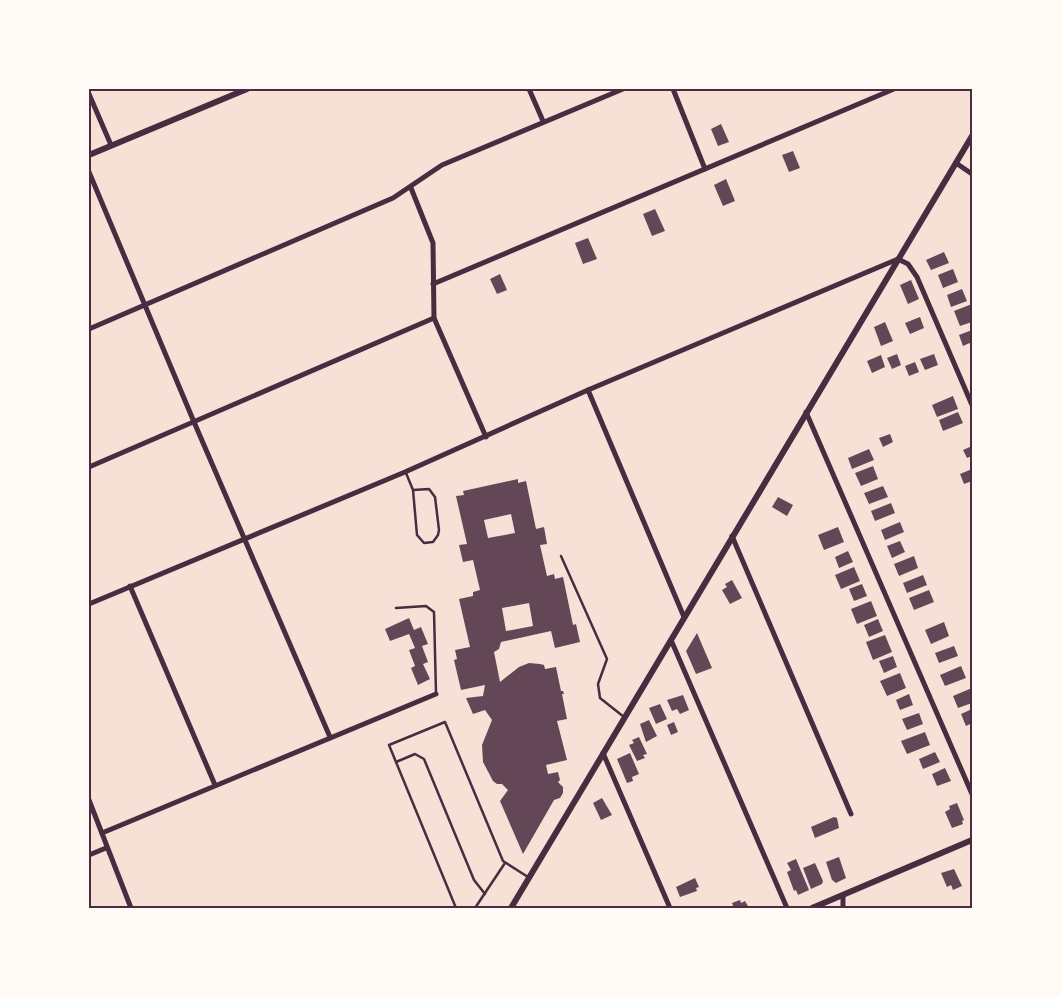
<svg xmlns="http://www.w3.org/2000/svg" width="1061" height="997" font-family="Lato,sans-serif">
<rect width="100%" height="100%" fill="#f7e1d7"/>
<g fill="#644757" fill-rule="evenodd">
<polygon points="721,124 729,142 718,146 711,129"/>
<polygon points="793,151 800,168 789,172 782,155"/>
<polygon points="726,179 735,201 723,206 714,185"/>
<polygon points="655,209 665,231 652,236 643,214"/>
<polygon points="588,238 597,259 583,264 575,243"/>
<polygon points="944,252 949,263 931,270 926,260"/>
<polygon points="953,269 958,282 943,288 938,275"/>
<polygon points="500,274 507,290 497,294 490,279"/>
<polygon points="911,280 919,299 908,304 900,285"/>
<polygon points="962,289 967,301 951,307 947,295"/>
<polygon points="972,304 972,322 960,326 954,311"/>
<polygon points="920,317 924,328 910,334 905,323"/>
<polygon points="885,322 893,341 881,346 874,327"/>
<polygon points="972,330 972,342 963,346 959,335"/>
<polygon points="897,354 901,365 892,369 887,358"/>
<polygon points="934,354 938,365 925,370 920,359"/>
<polygon points="881,355 885,367 872,373 867,361"/>
<polygon points="915,362 919,372 909,376 905,366"/>
<polygon points="953,396 958,409 937,417 932,405"/>
<polygon points="958,412 963,423 943,431 939,420"/>
<polygon points="890,434 893,442 883,447 879,438"/>
<polygon points="972,446 972,456 967,458 963,450"/>
<polygon points="869,449 874,460 852,469 848,458"/>
<polygon points="873,466 878,479 861,486 855,473"/>
<polygon points="972,469 972,481 964,484 960,474"/>
<path d="M 518,479 L 518,483 L 526,481 L 536,529 L 544,527 L 547,544 L 540,545 L 547,576 L 554,574 L 555,579 L 563,577 L 573,625 L 576,624 L 580,642 L 555,648 L 551,631 L 501,642 L 499,649 L 494,652 L 500,682 L 519,667 L 529,663 L 540,664 L 544,665 L 545,669 L 556,667 L 561,691 L 563,691 L 564,694 L 562,694 L 567,719 L 557,721 L 567,760 L 546,765 L 548,774 L 558,772 L 560,780 L 558,782 L 563,787 L 563,793 L 560,798 L 554,800 L 523,854 L 500,801 L 508,790 L 502,784 L 497,784 L 493,781 L 483,762 L 482,745 L 492,720 L 485,710 L 473,714 L 466,698 L 483,696 L 485,685 L 461,690 L 454,660 L 457,659 L 455,650 L 470,647 L 459,599 L 473,596 L 473,592 L 480,590 L 473,560 L 463,562 L 459,545 L 467,544 L 456,496 L 464,495 L 463,491 ZM 511,514 L 515,533 L 488,538 L 484,520 ZM 529,603 L 533,626 L 506,631 L 502,608 Z"/>
<polygon points="883,486 888,497 869,504 864,493"/>
<polygon points="778,497 793,505 787,516 772,507"/>
<polygon points="891,503 895,513 875,521 871,511"/>
<polygon points="900,522 904,532 885,540 881,530"/>
<polygon points="838,527 844,542 824,550 818,535"/>
<polygon points="900,541 905,552 892,558 887,546"/>
<polygon points="848,551 853,562 839,568 835,557"/>
<polygon points="914,556 918,568 899,576 894,564"/>
<polygon points="854,567 860,581 841,589 835,575"/>
<polygon points="923,575 927,585 907,593 903,583"/>
<polygon points="732,580 742,598 730,604 722,590 727,587 725,584"/>
<polygon points="862,584 867,596 854,601 849,589"/>
<polygon points="929,590 934,602 914,610 909,598"/>
<polygon points="871,601 877,616 857,624 851,609"/>
<polygon points="409,618 414,630 421,627 428,644 422,646 428,662 423,664 430,679 418,685 411,668 415,666 409,650 415,648 409,634 390,641 385,629"/>
<polygon points="878,619 883,631 869,637 864,625"/>
<polygon points="944,622 949,636 931,644 925,630"/>
<polygon points="697,633 712,668 696,674 686,651"/>
<polygon points="885,635 892,652 873,660 866,642"/>
<polygon points="954,646 958,656 939,663 935,653"/>
<polygon points="893,656 897,667 884,673 879,661"/>
<polygon points="961,666 966,678 945,686 940,675"/>
<polygon points="900,673 906,688 887,696 880,681"/>
<polygon points="972,688 972,703 958,708 953,696"/>
<polygon points="909,694 913,705 900,710 896,700"/>
<polygon points="683,695 689,710 680,714 677,709 672,711 667,700"/>
<polygon points="660,704 667,719 656,724 649,708"/>
<polygon points="972,709 972,723 966,726 961,714"/>
<polygon points="919,713 923,724 907,730 902,719"/>
<polygon points="649,720 657,736 646,742 640,724"/>
<polygon points="674,722 678,732 671,735 667,725"/>
<polygon points="925,732 930,745 907,754 901,741"/>
<polygon points="639,737 647,754 643,755 645,758 637,761 629,745 634,743 632,740"/>
<polygon points="935,752 940,762 923,769 919,759"/>
<polygon points="630,753 639,774 632,777 633,781 627,783 617,759"/>
<polygon points="945,768 951,781 937,786 932,774"/>
<polygon points="602,798 612,815 601,820 593,803"/>
<polygon points="957,803 964,820 962,821 963,824 952,828 945,812 950,809 949,806"/>
<polygon points="834,817 837,818 839,828 815,838 811,827"/>
<polygon points="839,857 846,878 836,883 832,880 826,862"/>
<polygon points="796,859 809,890 798,895 796,890 794,891 787,872 791,870 787,863"/>
<polygon points="815,863 823,881 822,884 811,889 803,868"/>
<polygon points="954,869 962,886 953,890 951,885 947,887 941,873"/>
<polygon points="695,878 699,887 696,888 697,891 680,897 676,887"/>
<polygon points="740,900 741,903 745,901 749,908 734,908 732,903"/>
</g>
<g fill="none" stroke-linecap="round" stroke-linejoin="round">
<g stroke="#4a2c40" stroke-width="2.5">
<polyline points="406,473 413,490 417,535 424,543 433,542 438,535 439,530 435,497 429,489 413,490"/>
<polyline points="561,556 607,659 598,684 600,698 624,717"/>
<polyline points="396,608 426,606 434,612 436,693"/>
<polyline points="396,762 415,754 424,759 474,880 485,894"/>
<polyline points="456,908 389,745 445,722 503,861 528,877"/>
<polyline points="475,908 505,863"/>
</g>
<g stroke="#4a2c40" stroke-width="5">
<polyline points="529,89 543,121"/>
<polyline points="673,89 705,169"/>
<polyline points="89,94 111,145"/>
<polyline points="956,163 972,174"/>
<polyline points="89,172 194,422 330,737"/>
<polyline points="411,188 433,243 434,318 486,437"/>
<polyline points="433,284 894,89"/>
<polyline points="89,329 393,198 442,165 623,89"/>
<polyline points="588,390 684,617"/>
<polyline points="806,412 972,794"/>
<polyline points="89,467 434,318"/>
<polyline points="732,536 851,814"/>
<polyline points="130,586 215,785"/>
<polyline points="89,604 405,472 588,390 898,259 908,264 917,277 972,405"/>
<polyline points="671,640 787,908"/>
<polyline points="603,753 670,908"/>
<polyline points="89,800 131,908"/>
<polyline points="102,833 436,694"/>
<polyline points="89,855 106,848"/>
<polyline points="843,908 843,895"/>
</g>
<g stroke="#4a2c40" stroke-width="6">
<polyline points="89,155 247,89"/>
<polyline points="511,908 972,136"/>
<polyline points="812,908 972,840"/>
</g>
</g>
<rect width="1061" height="997" fill="none" stroke="#fffaf5" stroke-width="180"/>
<rect x="90" y="90" width="881" height="817" fill="none" stroke="#4a2c40" stroke-width="2"/>
</svg>
